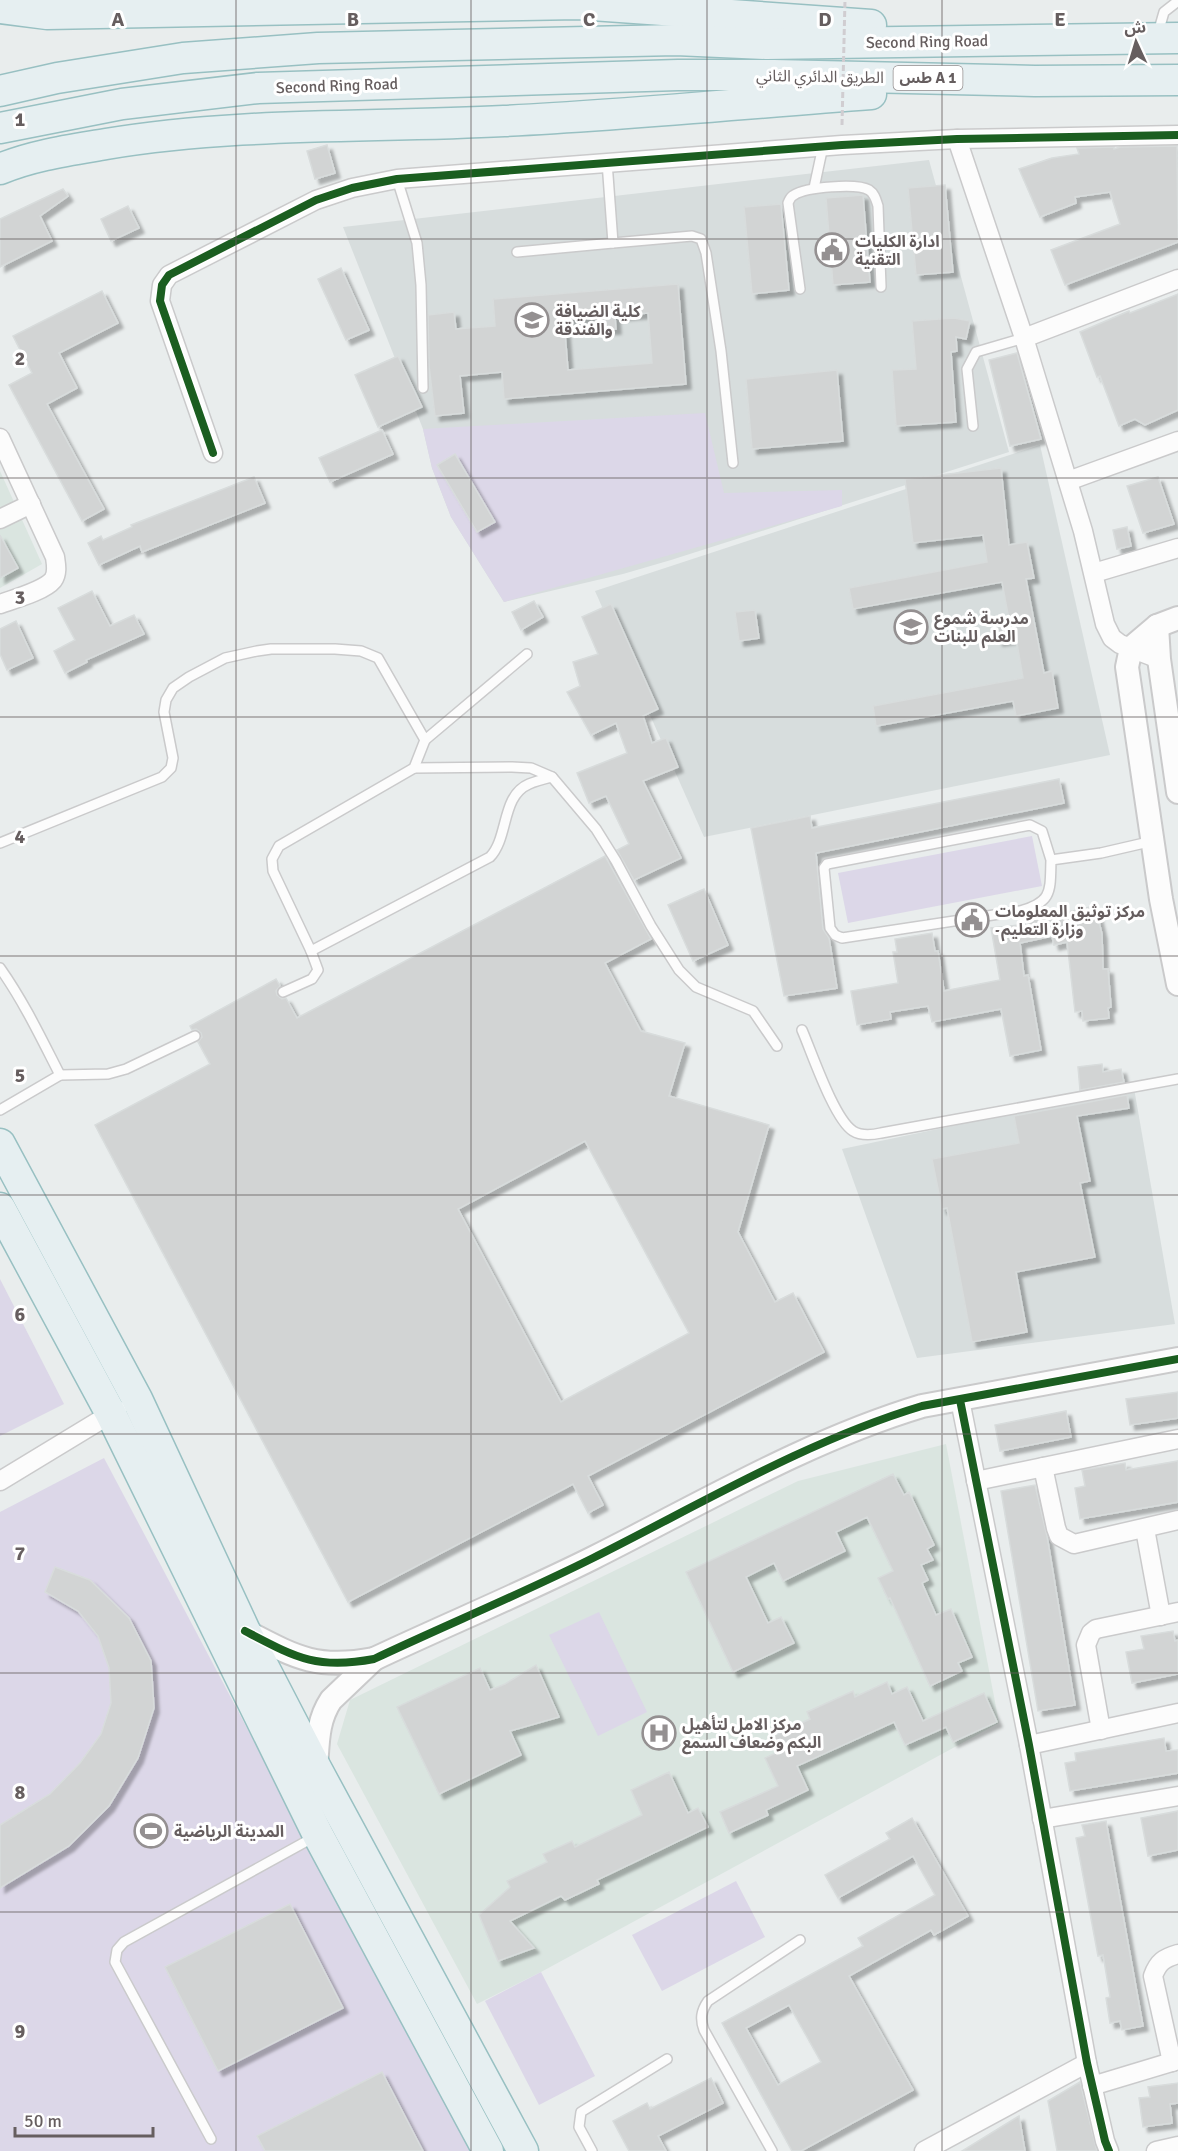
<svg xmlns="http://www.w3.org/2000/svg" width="1178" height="2151" font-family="Signika,'Noto Sans Arabic',sans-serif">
<defs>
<filter id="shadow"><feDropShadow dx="5" dy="5" stdDeviation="1.5" flood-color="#0004"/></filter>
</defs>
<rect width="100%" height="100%" fill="#e9eded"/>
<g fill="#d7dddd">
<polygon points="929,160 1009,452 671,560 623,574 504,602 451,517 432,468 423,429 343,227"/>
<polygon points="1040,445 1110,755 704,837 595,591"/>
<polygon points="1134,1088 1175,1324 917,1358 842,1149"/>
</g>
<g fill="#dae5e0">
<polygon points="0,471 42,564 0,588"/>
<polygon points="946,1444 999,1723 541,1972 477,2004 337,1744 350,1700 798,1481"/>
</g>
<g fill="#dcd7e8">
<polygon points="705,413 724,493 842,490 842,506 504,602 451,517 432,468 423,429"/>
<polygon points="1032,836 1042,886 848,923 838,873"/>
<polygon points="0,1279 64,1404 0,1436"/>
<polygon points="104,1458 471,2151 0,2151 0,1512"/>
<polygon points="599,1612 647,1712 598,1736 549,1635"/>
<polygon points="736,1881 765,1937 662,1991 632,1935"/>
<polygon points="541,1972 595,2076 539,2105 485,2001"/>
</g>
<g fill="#d2d4d4" stroke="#d8dcdc" stroke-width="1.5" fill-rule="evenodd" filter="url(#shadow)">
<polygon points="327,145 335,173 315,179 307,151"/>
<polygon points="1177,146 1178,242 1065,285 1051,250 1120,224 1110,192 1075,197 1076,203 1040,217 1019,169 1052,158 1079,154 1077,148 1114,147 1114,149 1120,147"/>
<polygon points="945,185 953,272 916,275 908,188"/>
<polygon points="63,189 68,196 40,216 52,241 0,267 0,219"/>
<polygon points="863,195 870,282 833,285 826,198"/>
<polygon points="781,204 789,290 752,294 744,207"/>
<polygon points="128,206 139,228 111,241 101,219"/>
<polygon points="341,268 369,330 346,340 318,279"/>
<path d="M 678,284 L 686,384 L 504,399 L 502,372 L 460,376 L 464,413 L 435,416 L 429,366 L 428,315 L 454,312 L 456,329 L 495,326 L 493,299 ZM 648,313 L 652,363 L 568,370 L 564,320 L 598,317 L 599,330 L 616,329 L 615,316 Z"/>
<polygon points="102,291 118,323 59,353 77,388 47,404 104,509 82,521 9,385 32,373 13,336"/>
<polygon points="1178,294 1178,410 1145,425 1135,419 1119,426 1100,376 1097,377 1080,332 1129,311 1130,313"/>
<polygon points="954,318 970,321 966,339 956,337 957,351 951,352 956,422 896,426 892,370 916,369 912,321"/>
<polygon points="1017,353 1041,439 1010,446 989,360"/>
<polygon points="398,356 422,407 378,427 355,375"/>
<polygon points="837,370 843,441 752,449 746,379"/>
<polygon points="382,430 393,454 330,482 319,458"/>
<polygon points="455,454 495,522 477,532 437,465"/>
<polygon points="1001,468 1009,545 1027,542 1034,578 1026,579 1044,673 1052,671 1058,708 1016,716 1013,701 876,726 873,706 1023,678 1016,638 998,641 995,627 1010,625 1002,582 853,609 849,588 987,562 983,535 913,543 905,479"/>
<polygon points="254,477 265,503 142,552 140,546 99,565 88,543 101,536 103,540 132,527 131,525"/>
<polygon points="1158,477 1174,524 1143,533 1127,486"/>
<polygon points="1127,527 1131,546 1117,549 1113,530"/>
<polygon points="0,535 18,568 0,578"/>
<polygon points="92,591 110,626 134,615 144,634 86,660 87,662 65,673 54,651 75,640 58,608"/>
<polygon points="534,601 543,617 521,630 512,612"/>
<polygon points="611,604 658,709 643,716 652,743 666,738 678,767 643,781 681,858 634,880 617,850 629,844 606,796 589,803 577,773 627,753 616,723 591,735 567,692 580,686 573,662 598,654 582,617"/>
<polygon points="755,610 759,638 739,641 735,612"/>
<polygon points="16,621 33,658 7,670 0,654 0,629"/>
<polygon points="1059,779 1064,803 816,853 823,929 829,938 837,988 784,996 751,828 810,816 812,828"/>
<path d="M 605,856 L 651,939 L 605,963 L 641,1031 L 685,1043 L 669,1096 L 769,1125 L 738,1232 L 775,1302 L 793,1293 L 824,1352 L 588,1476 L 603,1505 L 588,1513 L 573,1484 L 348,1602 L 95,1125 L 210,1064 L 198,1042 L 202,1037 L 201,1033 L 196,1029 L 192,1030 L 190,1026 L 276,979 L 280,986 L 276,991 L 277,995 L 282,999 L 286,998 L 297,1018 ZM 585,1141 L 689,1333 L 561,1402 L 458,1209 Z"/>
<polygon points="704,889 728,945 693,961 668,905"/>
<polygon points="1095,906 1102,934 1103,969 1108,969 1111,1007 1108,1008 1109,1018 1083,1021 1082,1011 1075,1012 1067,942 1054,945 1052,936 1020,943 1024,976 1028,975 1041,1050 1010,1056 1001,1009 932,1022 928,1006 890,1012 891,1019 857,1025 851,991 898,983 893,952 897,952 895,939 932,933 935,951 938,951 944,991 1000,980 991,928 1028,924 1027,921"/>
<polygon points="1102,1064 1103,1072 1121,1069 1124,1082 1080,1090 1078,1067"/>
<polygon points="1127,1095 1129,1108 1077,1116 1090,1181 1080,1183 1095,1257 1016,1272 1027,1332 972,1342 947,1208 942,1209 932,1159 1019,1143 1014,1116"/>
<polygon points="1178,1392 1178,1418 1130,1425 1126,1399"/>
<polygon points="1066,1411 1071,1437 1000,1451 995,1425"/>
<polygon points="1178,1461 1178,1502 1080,1519 1075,1488 1085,1486 1082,1470 1125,1463 1126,1470"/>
<polygon points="893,1474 904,1495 909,1492 934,1545 927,1549 933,1560 921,1565 928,1580 922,1583 936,1615 951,1609 972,1657 958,1663 962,1671 930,1686 890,1598 888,1599 878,1578 893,1571 867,1517 836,1532 845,1551 783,1581 774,1563 746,1577 768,1623 781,1617 794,1643 733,1672 686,1572"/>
<polygon points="1035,1485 1047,1536 1075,1705 1038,1711 1001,1491"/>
<polygon points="55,1567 90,1580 129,1618 151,1661 154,1708 138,1758 109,1806 69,1846 0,1888 0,1825 50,1794 80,1763 101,1734 111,1703 109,1668 98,1636 78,1611 45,1592"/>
<polygon points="1173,1631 1175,1641 1178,1640 1178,1674 1132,1683 1126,1652 1144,1649 1141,1636"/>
<polygon points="536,1665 559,1717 510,1731 521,1755 439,1794 397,1707 480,1668 490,1690 505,1684"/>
<polygon points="887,1682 892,1694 907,1687 923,1721 984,1693 997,1722 953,1742 946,1727 905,1745 894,1722 797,1766 808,1790 766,1810 768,1815 729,1833 720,1812 778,1786 765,1758 780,1751 773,1736 810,1719 807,1712 853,1691 855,1697"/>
<polygon points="1164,1738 1166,1751 1178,1750 1178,1773 1070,1791 1065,1763 1076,1761 1075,1753"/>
<polygon points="669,1772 688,1813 698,1808 708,1827 597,1880 599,1884 565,1900 561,1896 510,1921 534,1948 498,1961 479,1915 510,1887 507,1881 547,1862 543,1854 572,1841 575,1847 642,1815 631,1790"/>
<polygon points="1178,1811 1178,1850 1148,1856 1141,1818"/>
<path d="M 912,1818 L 968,1916 L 934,1935 L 931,1930 L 849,1976 L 913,2090 L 801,2151 L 792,2151 L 722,2023 L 863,1946 L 858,1938 L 935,1895 L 913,1856 L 838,1898 L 825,1875 L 890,1839 L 886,1833 ZM 789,2005 L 821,2062 L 778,2085 L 746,2028 Z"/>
<polygon points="1106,1821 1143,2026 1122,2030 1120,2021 1110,2023 1106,1998 1110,1997 1103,1955 1098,1956 1076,1838 1085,1836 1082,1825"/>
<polygon points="290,1904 343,2008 218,2071 165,1967"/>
<polygon points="382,2072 423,2151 265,2151 257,2136"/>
<polygon points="711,2078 723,2103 658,2136 666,2151 629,2151 613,2121 647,2103 650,2109"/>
<polygon points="1080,2082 1097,2151 1057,2151 1048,2101"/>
<polygon points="1178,2083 1178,2103 1170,2104 1172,2123 1143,2127 1139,2098 1150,2097 1148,2087"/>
<polygon points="1019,2116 1025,2151 962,2151"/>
</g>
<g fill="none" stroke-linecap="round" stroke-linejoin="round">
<g stroke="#cacacb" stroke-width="12">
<g id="service">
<polyline points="1158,33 1164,12 1178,1"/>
<polyline points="607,162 613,243 692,236 701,239 706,253 721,351 733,463"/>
<polyline points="397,179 417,243 421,285 423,388"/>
<polyline points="814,188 823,146"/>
<polyline points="517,252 613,243"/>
<path d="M 800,289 L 788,203 C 790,199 790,197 794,195 C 806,187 857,183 869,190 C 875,194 876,200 878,206 L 881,287"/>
<polyline points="973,426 967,369 976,352 1024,338"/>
<polyline points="425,740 527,654"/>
<polyline points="414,768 512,767 531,768 552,777"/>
<polyline points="0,843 162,777 171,768 173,758 164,712 166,700 173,688 189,677 225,658 257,651 271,649 335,649 361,651 378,658 425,740 414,768 279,846 272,859 273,871 311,951"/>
<path d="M 1051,860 L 1042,831 L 1030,825 L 827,864 L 824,868 L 830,928 L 835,935 L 842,938 L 1020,911 C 1053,902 1050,891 1051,860 L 1101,853 L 1153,841"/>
<path d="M 0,968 C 24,1002 41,1038 60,1075 L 0,1110"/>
<path d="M 283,992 L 312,979 L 318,970 L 311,951 L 490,857 C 509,837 501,796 529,784 C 536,781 544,779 552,777 L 596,829 L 616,861 L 651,926 L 679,970 L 696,987 L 753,1011 L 777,1046"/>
<path d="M 802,1030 C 812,1053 834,1119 853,1131 C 861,1136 872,1135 881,1133 L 1178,1079"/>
<polyline points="60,1075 108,1074 126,1069 195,1036"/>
<polyline points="211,2139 115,1962 117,1950 124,1942 316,1836"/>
<polyline points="592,2151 579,2127 581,2112 667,2059"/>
<path d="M 772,2151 L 704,2030 C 700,2019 701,2011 708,2001 L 800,1940"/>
</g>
</g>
<g stroke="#cacacb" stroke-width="21">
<g id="minor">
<polyline points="957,139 1024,338 1083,531 1105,624 1112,638 1120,644 1159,659"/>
<polyline points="1024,338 1178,279"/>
<path d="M 0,438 L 55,557 C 56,564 58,573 53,580 C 44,591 14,599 0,604"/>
<polyline points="213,453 160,301 162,285 169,275 316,200 352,188 397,179 842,145 957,139 1178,135"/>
<polyline points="1068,481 1178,441"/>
<polyline points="0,519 31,504"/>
<polyline points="1094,573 1178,548"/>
<polyline points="960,1400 1029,1745 1087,2063 1105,2141 1109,2151"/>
<polyline points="1043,1467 1056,1528 1059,1536 1074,1544 1178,1520"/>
<polyline points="0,1481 117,1410"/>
<polyline points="976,1481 1178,1439"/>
<polyline points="1145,1529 1161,1616"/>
<polyline points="1101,1730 1086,1645 1091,1633 1096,1629 1178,1612"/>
<polyline points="1029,1745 1178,1713"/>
<polyline points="1042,1819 1178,1796"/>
<path d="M 1172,2062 L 1153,1976 C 1158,1962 1164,1958 1178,1954"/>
<polyline points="1092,2086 1178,2060"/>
<polyline points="924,2151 1087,2063"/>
<polyline points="1156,2151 1178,2146"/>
</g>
</g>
<g stroke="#cacacb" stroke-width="26">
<g id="tertiary">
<polyline points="1178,618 1157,626 1131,648 1127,667 1161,899 1178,984"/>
<polyline points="1157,626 1159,659 1178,792"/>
<path d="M 245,1631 C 295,1657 316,1670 374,1659 C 446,1625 521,1594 593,1558 C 701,1504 806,1441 922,1406 L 1178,1359"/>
<path d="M 316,1768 C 318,1743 317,1721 331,1700 L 374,1659"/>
</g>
</g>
<g stroke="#98c0c2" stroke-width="33">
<g id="trunk">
<polyline points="0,8 47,14 578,4 871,25"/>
<polyline points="0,91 57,78 183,58 318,48 676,40 766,44 1178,38"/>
<polyline points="0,128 122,104 258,88 678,75 774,75 1035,81 1178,80"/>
<path d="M 0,169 C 33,155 71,150 106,144 C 238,122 371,128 504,121 C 626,115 749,103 871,94"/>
<polyline points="0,1144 137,1399 245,1631 316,1768 523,2151"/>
<polyline points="0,1208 111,1414 318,1835 488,2151"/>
</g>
</g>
<use href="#service" stroke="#fcfcfc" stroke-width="9"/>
<use href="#minor" stroke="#fcfcfc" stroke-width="18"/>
<use href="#tertiary" stroke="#fcfcfc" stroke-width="22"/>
<use href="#trunk" stroke="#e6eff1" stroke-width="30"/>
<polyline stroke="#d0cdd1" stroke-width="3" stroke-dasharray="6 3" stroke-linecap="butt" points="842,125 845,0"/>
<g stroke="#fff" stroke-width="11">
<g id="cycleway">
<polyline points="213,453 160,301 162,285 169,275 316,200 352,188 397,179 842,145 957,139 1178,135"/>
<polyline points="960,1400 1029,1745 1087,2063 1105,2141 1109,2151"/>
<path d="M 245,1631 C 295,1657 316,1670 374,1659 C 446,1625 521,1594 593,1558 C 701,1504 806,1441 922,1406 L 1178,1359"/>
</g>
</g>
<use href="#cycleway" stroke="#1b5e20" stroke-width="8"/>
</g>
<path fill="none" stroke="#665e5f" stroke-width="1.5" stroke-opacity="0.55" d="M 236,0 L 236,2151M 471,0 L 471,2151M 707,0 L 707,2151M 942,0 L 942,2151M 0,239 L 1178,239M 0,478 L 1178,478M 0,717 L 1178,717M 0,956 L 1178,956M 0,1195 L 1178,1195M 0,1434 L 1178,1434M 0,1673 L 1178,1673M 0,1912 L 1178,1912"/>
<defs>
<g id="civic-ring" transform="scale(1.725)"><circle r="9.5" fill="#fff" stroke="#949091" stroke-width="1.5"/><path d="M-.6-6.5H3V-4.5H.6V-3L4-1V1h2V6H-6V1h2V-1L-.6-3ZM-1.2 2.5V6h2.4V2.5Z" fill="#949091"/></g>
<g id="university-ring" transform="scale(1.725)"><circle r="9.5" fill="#fff" stroke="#949091" stroke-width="1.5"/><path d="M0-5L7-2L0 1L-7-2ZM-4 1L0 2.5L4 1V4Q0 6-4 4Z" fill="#949091"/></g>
<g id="school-ring" transform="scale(1.725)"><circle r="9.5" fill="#fff" stroke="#949091" stroke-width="1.5"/><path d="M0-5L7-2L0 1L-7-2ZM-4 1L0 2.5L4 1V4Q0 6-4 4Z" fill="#949091"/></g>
<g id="hospital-ring" transform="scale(1.725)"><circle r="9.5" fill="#fff" stroke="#949091" stroke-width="1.5"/><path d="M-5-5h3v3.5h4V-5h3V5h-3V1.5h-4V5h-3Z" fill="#949091"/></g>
<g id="stadium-ring" transform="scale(1.725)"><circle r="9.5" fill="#fff" stroke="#949091" stroke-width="1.5"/><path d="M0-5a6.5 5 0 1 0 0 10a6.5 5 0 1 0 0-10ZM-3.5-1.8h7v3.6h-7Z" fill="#949091"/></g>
</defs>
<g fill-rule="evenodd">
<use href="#civic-ring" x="832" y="250"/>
<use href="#university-ring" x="532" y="320"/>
<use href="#school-ring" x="911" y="627"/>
<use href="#civic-ring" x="972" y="920"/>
<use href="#hospital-ring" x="659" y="1733"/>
<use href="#stadium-ring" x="151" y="1831"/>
</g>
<g text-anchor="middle" stroke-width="6" stroke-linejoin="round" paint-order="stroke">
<rect fill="#fff" stroke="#948e8f" stroke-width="1.5" x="893.5" y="66" width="69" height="24" rx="4.5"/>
<g font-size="15" font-weight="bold" fill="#665e5f">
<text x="928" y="83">طس A 1</text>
</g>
<g font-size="16" fill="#665e5f" stroke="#fff">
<text transform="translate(927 41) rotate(-1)" y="6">Second Ring Road</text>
<text transform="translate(820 76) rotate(1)" y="6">الطريق الدائري الثاني</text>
<text transform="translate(337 85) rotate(-2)" y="6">Second Ring Road</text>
</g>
<g font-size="16" font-weight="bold" fill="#665e5f" stroke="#fff" text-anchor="start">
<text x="855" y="247">ادارة الكليات<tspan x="855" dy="18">التقنية</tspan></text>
<text x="555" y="317">كلية الضيافة<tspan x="555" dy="18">والفندقة</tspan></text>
<text x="934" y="624">مدرسة شموع<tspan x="934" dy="18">العلم للبنات</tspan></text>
<text x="995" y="917">مركز توثيق المعلومات<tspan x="995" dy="18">-وزارة التعليم</tspan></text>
<text x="682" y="1730">مركز الامل لتأهيل<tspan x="682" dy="18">البكم وضعاف السمع</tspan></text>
<text x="174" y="1837">المدينة الرياضية</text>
</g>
</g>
<g font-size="20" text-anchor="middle" font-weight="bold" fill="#665e5f" stroke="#fff" stroke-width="6" stroke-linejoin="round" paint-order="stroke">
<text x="118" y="26">A</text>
<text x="353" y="26">B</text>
<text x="589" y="26">C</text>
<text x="825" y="26">D</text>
<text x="1060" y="26">E</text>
<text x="20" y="126">1</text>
<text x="20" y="365">2</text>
<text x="20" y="604">3</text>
<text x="20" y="843">4</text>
<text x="20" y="1082">5</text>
<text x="20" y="1321">6</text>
<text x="20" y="1560">7</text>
<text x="20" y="1799">8</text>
<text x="20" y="2038">9</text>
</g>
<g transform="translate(1136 42) rotate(356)" stroke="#ffffff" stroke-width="4.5" paint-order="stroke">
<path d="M0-4.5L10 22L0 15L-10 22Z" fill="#665e5f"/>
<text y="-9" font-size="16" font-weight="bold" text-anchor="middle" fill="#665e5f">ش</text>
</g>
<path d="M15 2127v9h138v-9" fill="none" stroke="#665e5f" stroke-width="3"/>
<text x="24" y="2127" font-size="18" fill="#665e5f" stroke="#ffffff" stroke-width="4.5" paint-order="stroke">50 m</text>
</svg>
